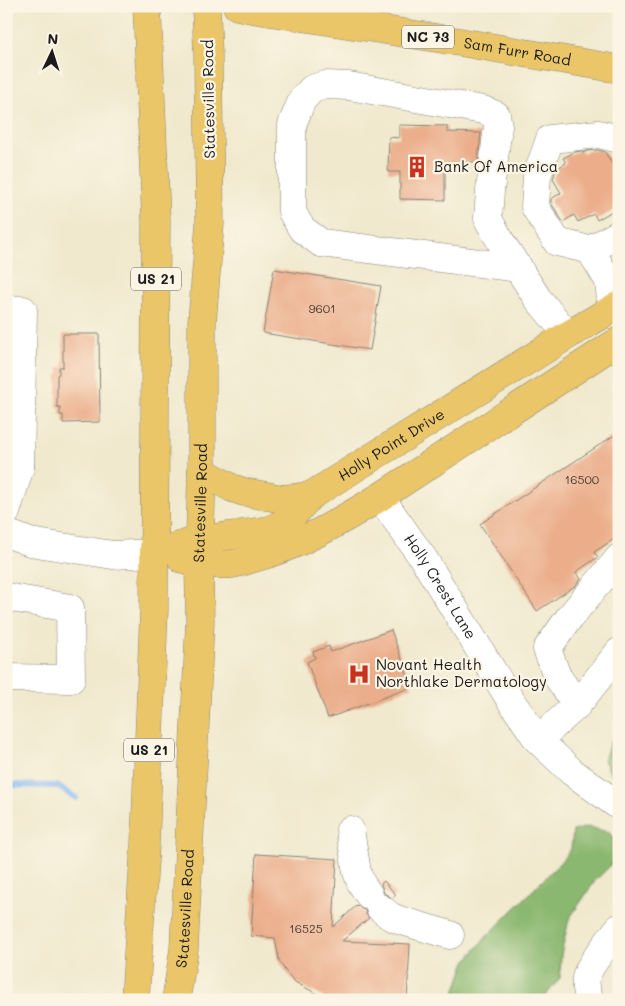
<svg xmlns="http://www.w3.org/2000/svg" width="625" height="1006" font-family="Mali,sans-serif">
<rect width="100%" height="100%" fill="#fcf5e5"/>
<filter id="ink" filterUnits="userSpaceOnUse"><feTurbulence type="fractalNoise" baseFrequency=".02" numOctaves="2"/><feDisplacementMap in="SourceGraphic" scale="10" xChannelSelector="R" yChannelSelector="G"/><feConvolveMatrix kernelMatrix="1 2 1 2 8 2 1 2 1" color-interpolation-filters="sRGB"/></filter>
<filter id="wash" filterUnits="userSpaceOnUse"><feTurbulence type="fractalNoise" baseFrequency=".0096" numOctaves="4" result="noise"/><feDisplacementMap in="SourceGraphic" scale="20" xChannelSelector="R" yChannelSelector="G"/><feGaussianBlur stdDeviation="1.12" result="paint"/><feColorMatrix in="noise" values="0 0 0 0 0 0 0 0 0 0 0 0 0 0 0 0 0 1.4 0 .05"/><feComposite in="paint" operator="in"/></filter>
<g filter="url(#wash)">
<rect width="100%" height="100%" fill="#f0e9ce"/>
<g fill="#8bb870" stroke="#546a46">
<polygon points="619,732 619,776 610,773 604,760 610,742"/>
<polygon points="587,827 609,832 618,846 611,865 595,881 569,919 561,955 560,978 542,1000 452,1000 466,961 488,935 559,864 571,849 573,831"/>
</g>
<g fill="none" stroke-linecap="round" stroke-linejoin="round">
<polyline stroke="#86bcf5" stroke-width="6" points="6,785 57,786 76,798"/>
</g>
<g id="blocks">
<g fill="#ebad8a">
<polygon points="399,125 447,126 447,132 481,133 478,162 445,162 445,200 400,199 400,172 388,172 389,137 399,138"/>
<polygon points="598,150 605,152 619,175 619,207 597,220 594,214 578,222 574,215 563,222 551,203 551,199 561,193 553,179 556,169 566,163 563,158 575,152 582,151 583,153 587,151"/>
<polygon points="274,269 381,286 370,350 263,333"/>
<polygon points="63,334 99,334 100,422 63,423 63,415 60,415 60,407 57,407 57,375 59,374 59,367 63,367"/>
<polygon points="619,432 619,536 594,552 598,557 576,572 581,579 575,586 537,611 480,524"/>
<polygon points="391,630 412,687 328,718 307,662 315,658 313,652 329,646 331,652"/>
<polygon points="256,854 337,859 333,927 357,905 362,909 365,910 366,914 369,918 342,941 410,944 407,1000 323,1000 323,997 295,982 286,972 279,960 275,938 251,936"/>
<polygon points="384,881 396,895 392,898 384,893 381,884"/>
</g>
</g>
</g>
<g filter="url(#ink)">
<use href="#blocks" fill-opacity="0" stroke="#868275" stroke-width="1"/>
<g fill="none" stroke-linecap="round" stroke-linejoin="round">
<g stroke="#868275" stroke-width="29">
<g id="minor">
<polyline points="619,139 599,134 550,139 537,176 535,207 557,242 590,250 619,234"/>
<polyline points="590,250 609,281 612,309"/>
<polyline points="519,268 321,243 302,229 292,212 292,125 302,100 312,89 325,85 349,86 483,110 496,115 498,126 490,191 488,219 501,242 538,299 568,335"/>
<polyline points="6,310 23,310 20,467"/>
<polyline points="6,462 20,467 6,512"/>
<path id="s1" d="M 380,497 L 425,561 L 511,701 L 538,740 L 572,772 L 619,806"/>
<polyline points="6,533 30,542 113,555 154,553"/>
<polyline points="6,597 70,608 71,679 6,678"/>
<polyline points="577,705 557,676 547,649 569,618 619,558"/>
<polyline points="538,740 577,705 619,652"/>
<polyline points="350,830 357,872 361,883 369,895"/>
<polyline points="380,908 390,916 399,920 450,935"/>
<path d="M 590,1000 C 580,980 588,969 600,953 C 606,945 612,936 619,928"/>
</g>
</g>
<g stroke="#868275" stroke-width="29">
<g id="major">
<path id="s2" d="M 237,6 L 257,10 L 436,38 L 619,69"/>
<polyline points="202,471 232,488 244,492 283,499 310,496"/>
<path id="s3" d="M 154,553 L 199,540 L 270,530 L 289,520 L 310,496 L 568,335 L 619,305"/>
<path d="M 182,559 C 198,563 216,566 232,564 C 239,563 245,561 251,559 C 298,547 339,522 380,497 L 619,341"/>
<polyline points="135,1000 145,844 154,609 156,220 147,6"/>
<path id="s4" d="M 176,1000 L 184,949 L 200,621 L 199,564 L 202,471 L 202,322 L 210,224 L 208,56 L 206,6"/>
</g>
</g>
<use href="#minor" stroke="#fff" stroke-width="28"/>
<use href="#major" stroke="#ebc669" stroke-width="28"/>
</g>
</g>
<defs>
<g id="building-bare" transform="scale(1.725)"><path d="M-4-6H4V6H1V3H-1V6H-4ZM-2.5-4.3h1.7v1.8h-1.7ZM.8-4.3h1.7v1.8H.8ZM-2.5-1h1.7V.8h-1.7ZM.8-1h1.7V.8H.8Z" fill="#c8321e" stroke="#fcf5e5" stroke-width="2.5" paint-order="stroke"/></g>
<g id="hospital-bare" transform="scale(1.725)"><path d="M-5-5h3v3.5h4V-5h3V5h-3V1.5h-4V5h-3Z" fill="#c8321e" stroke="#fcf5e5" stroke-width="2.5" paint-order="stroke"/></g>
</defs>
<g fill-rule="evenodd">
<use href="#building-bare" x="417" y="167"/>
<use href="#hospital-bare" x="359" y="674"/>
</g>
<g text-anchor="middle" stroke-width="4.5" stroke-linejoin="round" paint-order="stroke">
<g font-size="12" fill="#504038">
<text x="322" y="313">9601</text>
<text x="582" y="484">16500</text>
<text x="306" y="933">16525</text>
</g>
<g fill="#fcf5e5" stroke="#5f5d58" stroke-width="1">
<rect x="402" y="25.5" width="52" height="23" rx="4"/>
<rect x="131" y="267.5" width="50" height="23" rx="4"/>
<rect x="124" y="738.5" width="50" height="23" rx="4"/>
</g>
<g font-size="14" font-weight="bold" fill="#1c1c1c">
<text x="428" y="42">NC 73</text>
<text x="156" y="284">US 21</text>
<text x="149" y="755">US 21</text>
</g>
<g font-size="15" fill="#1c1c1c" stroke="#fcf5e5">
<text dy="5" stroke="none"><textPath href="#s2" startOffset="284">Sam Furr Road</textPath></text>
<text transform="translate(209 99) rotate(-91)" y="5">Statesville Road</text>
<text dy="5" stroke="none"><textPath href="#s3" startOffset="268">Holly Point Drive</textPath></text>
<text dy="5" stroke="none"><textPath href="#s4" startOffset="498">Statesville Road</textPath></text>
<text dy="5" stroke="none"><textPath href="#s1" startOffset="108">Holly Crest Lane</textPath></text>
<text dy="5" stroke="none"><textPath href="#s4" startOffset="92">Statesville Road</textPath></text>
</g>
<g font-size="15" fill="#1c1c1c" stroke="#fcf5e5" text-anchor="start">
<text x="434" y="172">Bank Of America</text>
<text x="376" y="670">Novant Health<tspan x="376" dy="17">Northlake Dermatology</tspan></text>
</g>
</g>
<rect width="625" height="1006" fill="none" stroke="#fcf5e5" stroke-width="25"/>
<g transform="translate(52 52) rotate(4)" stroke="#fcf5e5" stroke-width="4" paint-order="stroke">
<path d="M0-4L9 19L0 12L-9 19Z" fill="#1c1c1c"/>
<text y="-8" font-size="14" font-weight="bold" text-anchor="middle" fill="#1c1c1c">N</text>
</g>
</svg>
